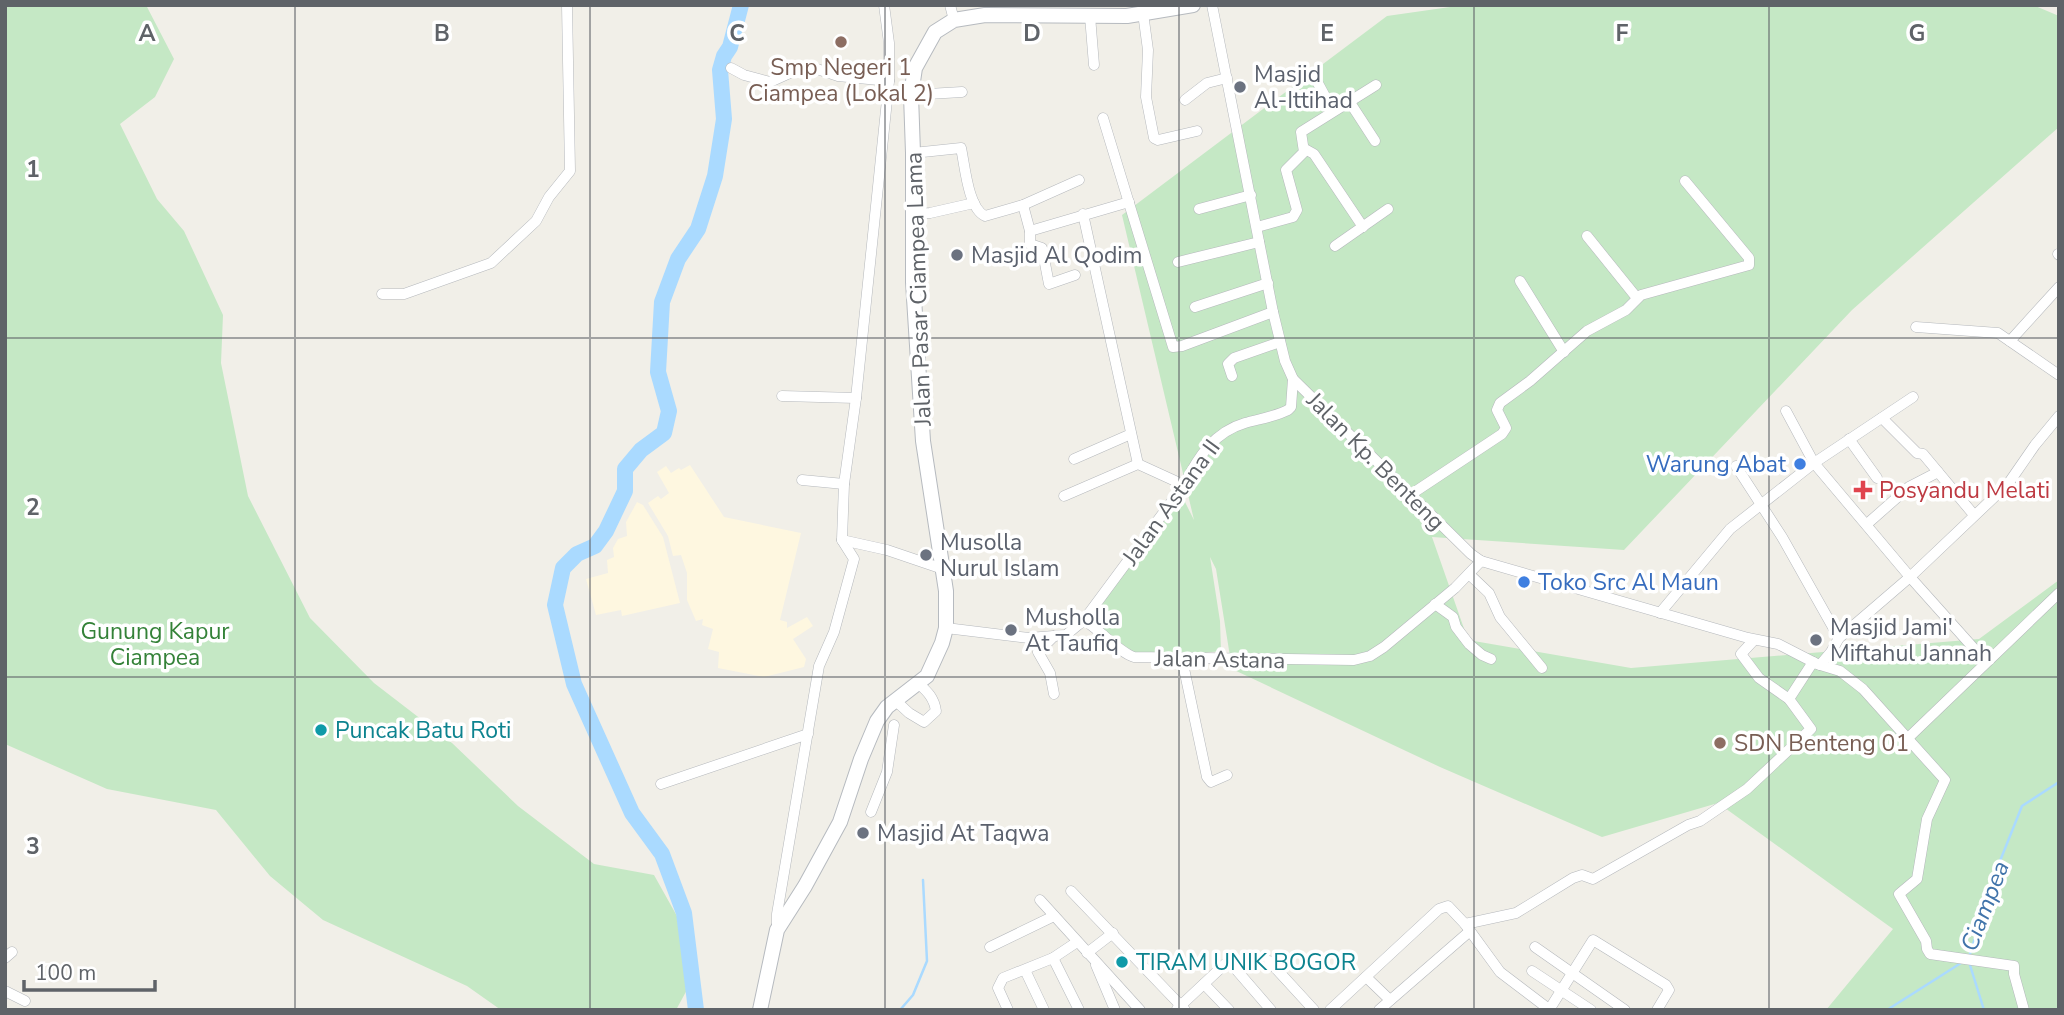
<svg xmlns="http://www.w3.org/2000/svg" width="2064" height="1015" font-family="'Nunito Sans',sans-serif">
<rect width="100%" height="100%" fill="#f1efe8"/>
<g fill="#fef7e0">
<polygon points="690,465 724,517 801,533 780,620 787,622 787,628 807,617 813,626 793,639 806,659 804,667 764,677 718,668 719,652 708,649 713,629 702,625 703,619 696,621 687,600 687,573 681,555 673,556 668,536 648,503 658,496 661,499 669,493 657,472 666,466 671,473 679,468 681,470"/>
<polygon points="637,502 643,505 663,537 680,603 622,616 621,610 596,615 586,579 608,573 607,560 614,557 613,548 618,539 627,536 626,522"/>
</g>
<g fill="#c5e8c5">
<polygon points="5,5 146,5 174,59 155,97 120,124 157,199 184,231 223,315 221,363 248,496 310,618 374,683 452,743 518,806 594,864 654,875 687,934 688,988 676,1010 501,1010 467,986 323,920 270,876 216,810 107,789 5,744"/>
<path d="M 1464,5 L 2033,5 L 2059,16 L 2059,127 L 1852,310 L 1624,550 L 1432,537 L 1468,640 L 1631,668 L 1979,639 L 2059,580 L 2059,1010 L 1826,1010 L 1893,929 L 1718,803 L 1602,837 L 1440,767 L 1232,669 L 1216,569 L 1210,557 L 1220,621 L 1221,651 C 1199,653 1153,661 1133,654 C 1117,648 1103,629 1091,618 L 1109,590 L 1183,498 L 1194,520 L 1122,215 L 1387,16 Z"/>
</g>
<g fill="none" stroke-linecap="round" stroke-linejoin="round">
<g stroke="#aadaff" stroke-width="2.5">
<polyline points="1969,957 1996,871 2022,806 2059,782"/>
<polyline points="1969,962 1984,1010"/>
<polyline points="900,1010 913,995 927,961 923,880"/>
<polyline points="1887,1010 1961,963"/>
</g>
<polyline stroke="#aadaff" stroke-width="16" points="696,1010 684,913 662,854 632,813 574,684 555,605 563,568 577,554 595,546 606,531 625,491 625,469 641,450 664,433 669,411 658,372 662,302 678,259 698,229 715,176 724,119 720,70 724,56 730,47 741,5"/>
<g stroke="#b5b8bc" stroke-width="11">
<g id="street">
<polyline points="950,5 954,20"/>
<polyline points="1212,5 1273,312 1285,361 1293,379 1471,554 1481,561 1748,638 1778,644 1817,664 1840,671 1863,689 1945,780 1927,819 1917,879 1899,894 1926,941 1927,949 1930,954 2014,966 2014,974 2024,1010"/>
<polyline points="1143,13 1148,50 1146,97 1154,138 1158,140 1197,131"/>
<polyline points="1090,16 1094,65"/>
<polyline points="731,68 744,75 770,82 801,68 814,68 838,76 889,81"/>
<polyline points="1313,74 1333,111"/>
<polyline points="911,95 962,92"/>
<polyline points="1185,100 1207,83 1227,78"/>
<polyline points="1349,101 1375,141"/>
<polyline points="1103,118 1173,347 1182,346 1273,312"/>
<polyline points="1305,149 1314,154 1363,227"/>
<path d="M 913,153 L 961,148 C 965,166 968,208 985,216 L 1023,205 L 1079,180"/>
<polyline points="1023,205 1030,231 1030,244 1042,248 1049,284 1075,275"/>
<polyline points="1199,209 1251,195"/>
<polyline points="912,214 930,213 974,203"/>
<polyline points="1083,214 1138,464"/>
<polyline points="1257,227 1293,217 1297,210 1286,170 1304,152 1301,132 1376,85"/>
<polyline points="1030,231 1129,202"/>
<polyline points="1587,236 1637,298"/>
<polyline points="1335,246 1388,209"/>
<polyline points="2058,254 2059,255"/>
<polyline points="1178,262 1259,242"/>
<polyline points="1520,281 1564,352"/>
<polyline points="382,294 404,294 491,263 536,221 549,197 570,171 567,5"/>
<polyline points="1195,307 1268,283"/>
<polyline points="1916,327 1998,333 2059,375"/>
<polyline points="2010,341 2059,287"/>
<polyline points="1232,376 1228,364 1234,358 1280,342"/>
<polyline points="782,396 856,398"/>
<polyline points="1786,411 1814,463 1910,577 1986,662"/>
<polyline points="1882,418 1917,453 1923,454 1974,515"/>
<polyline points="1849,439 1877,478"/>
<polyline points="1074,459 1131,434"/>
<polyline points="1736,466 1782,537 1839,638"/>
<polyline points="802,480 844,484"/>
<polyline points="1410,495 1502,434 1506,428 1497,410 1500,403 1530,381 1587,331 1626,310 1641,295 1749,265 1749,258 1685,181"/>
<polyline points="1064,496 1138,464 1184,485"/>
<polyline points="1867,524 1909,487 1938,472"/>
<polyline points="842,540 887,550 943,569"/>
<polyline points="1469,574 1489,593 1500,617 1542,668"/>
<polyline points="1435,604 1453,617 1456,627 1469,644 1482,655 1491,659"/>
<polyline points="1660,613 1730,529 1814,463 1913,397"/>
<path d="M 1084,620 C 1100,630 1120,653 1134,657 L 1354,660 L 1370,656 L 1384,647 L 1455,588 L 1481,561"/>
<path d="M 946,628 L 1029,638 L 1066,635 L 1084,620 L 1184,485 C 1198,457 1214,432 1245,423 C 1259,419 1274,417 1288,410 L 1291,407 L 1293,379"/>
<polyline points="1182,659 1207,777 1211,782 1227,775"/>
<polyline points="1820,665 1831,652 1839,638 1910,577 2008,484 2035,445 2059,416"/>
<polyline points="1054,694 1050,673 1038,652 1054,636"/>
<polyline points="1789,699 1813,662"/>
<path d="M 896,701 L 909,713 L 924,722 L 936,711 C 934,698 928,692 918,683"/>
<polyline points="1907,739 2059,593"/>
<polyline points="661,784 808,734"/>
<polyline points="871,812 887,772 894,725"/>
<polyline points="1071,891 1185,1010"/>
<polyline points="1040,900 1140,1010"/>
<polyline points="1465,924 1516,913 1573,878 1582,875 1593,879 1688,825 1700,821 1747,789 1811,729 1789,699 1759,678 1741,654 1754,640"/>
<polyline points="777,929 777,914 819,666 834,632 854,559 842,540 844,484 856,398 889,81 889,43 884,5"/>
<polyline points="990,947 1054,916"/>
<polyline points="1535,947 1625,1010"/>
<polyline points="1087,953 1113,933"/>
<polyline points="5,958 12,952"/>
<polyline points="1053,958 1079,1010"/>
<polyline points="1269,961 1314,1010"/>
<polyline points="1096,965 1115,1010"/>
<polyline points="1025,970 1044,1010"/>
<polyline points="1532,971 1591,1010"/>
<polyline points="1366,977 1390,1000"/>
<polyline points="1204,984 1229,1010"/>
<polyline points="5,991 25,1001"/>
<polyline points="1177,1009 1225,964 1233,966 1271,1010"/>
<polyline points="1008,1010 998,988 1003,978 1053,958 1077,942"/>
<polyline points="1330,1010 1439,909 1448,906 1465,924 1500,972 1550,1010"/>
<polyline points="1379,1010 1470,931"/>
<polyline points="1549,1010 1593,940 1666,985 1669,990 1657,1010"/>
</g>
</g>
<g stroke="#b6babf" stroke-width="16">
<polyline id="secondary" points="760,1010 777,930 805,886 840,822 861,759 877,721 887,707 927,676 942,643 946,628 946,591 923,441 913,282 913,153 911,95 915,68 935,32 954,20 985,15 1127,16 1193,5"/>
</g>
<use href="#street" stroke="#fff" stroke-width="10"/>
<use href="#secondary" stroke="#fff" stroke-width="14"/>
</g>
<path fill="none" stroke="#5f6368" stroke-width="2" stroke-opacity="0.55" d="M 295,5 L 295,1010M 590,5 L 590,1010M 885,5 L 885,1010M 1179,5 L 1179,1010M 1474,5 L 1474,1010M 1769,5 L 1769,1010M 5,338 L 2059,338M 5,677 L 2059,677"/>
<g fill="#8d6e63" stroke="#fff" stroke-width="2.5">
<circle cx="841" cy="42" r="7"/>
<circle cx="1720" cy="743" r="7"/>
</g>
<g fill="#6b7280" stroke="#fff" stroke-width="2.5">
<circle cx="1240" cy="87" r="7"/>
<circle cx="957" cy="255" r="7"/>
<circle cx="926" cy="555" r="7"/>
<circle cx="1011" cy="630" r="7"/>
<circle cx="1816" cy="640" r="7"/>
<circle cx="863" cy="833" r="7"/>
</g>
<g fill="#3f7fe0" stroke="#fff" stroke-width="2.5">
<circle cx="1800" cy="464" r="7"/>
<circle cx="1524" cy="582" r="7"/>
</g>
<path fill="#e0444e" stroke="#fff" stroke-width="2.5" d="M1859.5 479.5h7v7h7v7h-7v7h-7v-7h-7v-7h7z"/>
<g fill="#0f9aa8" stroke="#fff" stroke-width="2.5">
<circle cx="321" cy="730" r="7"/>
<circle cx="1122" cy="962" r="7"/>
</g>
<g text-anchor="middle" stroke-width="7" stroke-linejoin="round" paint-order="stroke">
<g font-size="23" fill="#785e54" stroke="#fff">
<text x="841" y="75">Smp Negeri 1<tspan x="841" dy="26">Ciampea (Lokal 2)</tspan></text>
<text x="1734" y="751" text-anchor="start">SDN Benteng 01</text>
</g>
<g font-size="23" fill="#5b616d" stroke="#fff" text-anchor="start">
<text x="1254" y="82">Masjid<tspan x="1254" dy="26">Al-Ittihad</tspan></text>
<text x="971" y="263">Masjid Al Qodim</text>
<text x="940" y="550">Musolla<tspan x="940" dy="26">Nurul Islam</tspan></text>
<text x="1025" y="625">Musholla<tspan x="1025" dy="26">At Taufiq</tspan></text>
<text x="1830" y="635">Masjid Jami'<tspan x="1830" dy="26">Miftahul Jannah</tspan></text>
<text x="877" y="841">Masjid At Taqwa</text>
</g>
<g font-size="23" fill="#5f6368" stroke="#fff">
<text transform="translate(918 289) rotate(-92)" y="8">Jalan Pasar Ciampea Lama</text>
<text transform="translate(1376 461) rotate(45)" y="8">Jalan Kp. Benteng</text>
<text transform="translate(1171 502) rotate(-54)" y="8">Jalan Astana II</text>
<text transform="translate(1220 659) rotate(1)" y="8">Jalan Astana</text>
</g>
<g font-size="23" fill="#366cbe" stroke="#fff" text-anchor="end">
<text x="1786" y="472">Warung Abat</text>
<text x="1538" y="590" text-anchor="start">Toko Src Al Maun</text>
</g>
<g font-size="23" fill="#be3a42" stroke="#fff" text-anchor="start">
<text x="1879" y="498">Posyandu Melati</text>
</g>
<g font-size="23" fill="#348238" stroke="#fff">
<text x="155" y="639">Gunung Kapur<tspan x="155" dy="26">Ciampea</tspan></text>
</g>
<g font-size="23" fill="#0d838f" stroke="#fff" text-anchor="start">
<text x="335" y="738">Puncak Batu Roti</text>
<text x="1136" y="970">TIRAM UNIK BOGOR</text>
</g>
<g font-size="24" font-style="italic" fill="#4174aa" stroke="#fff">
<text transform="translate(1985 906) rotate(-69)" y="8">Ciampea</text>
</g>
</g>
<g font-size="23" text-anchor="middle" font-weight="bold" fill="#5f6368" stroke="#fff" stroke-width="7" stroke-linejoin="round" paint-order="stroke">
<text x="147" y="41">A</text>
<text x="442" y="41">B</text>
<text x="737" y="41">C</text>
<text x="1032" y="41">D</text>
<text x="1327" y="41">E</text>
<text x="1622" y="41">F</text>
<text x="1917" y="41">G</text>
<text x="33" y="177">1</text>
<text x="33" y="515">2</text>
<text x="33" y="854">3</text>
</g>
<rect width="2064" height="1015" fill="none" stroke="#5f6368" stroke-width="14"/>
<path d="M24 980v10h131v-10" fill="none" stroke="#5f6368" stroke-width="3.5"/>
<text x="35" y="980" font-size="21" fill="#5f6368" stroke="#ffffff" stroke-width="5" paint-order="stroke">100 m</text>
</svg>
